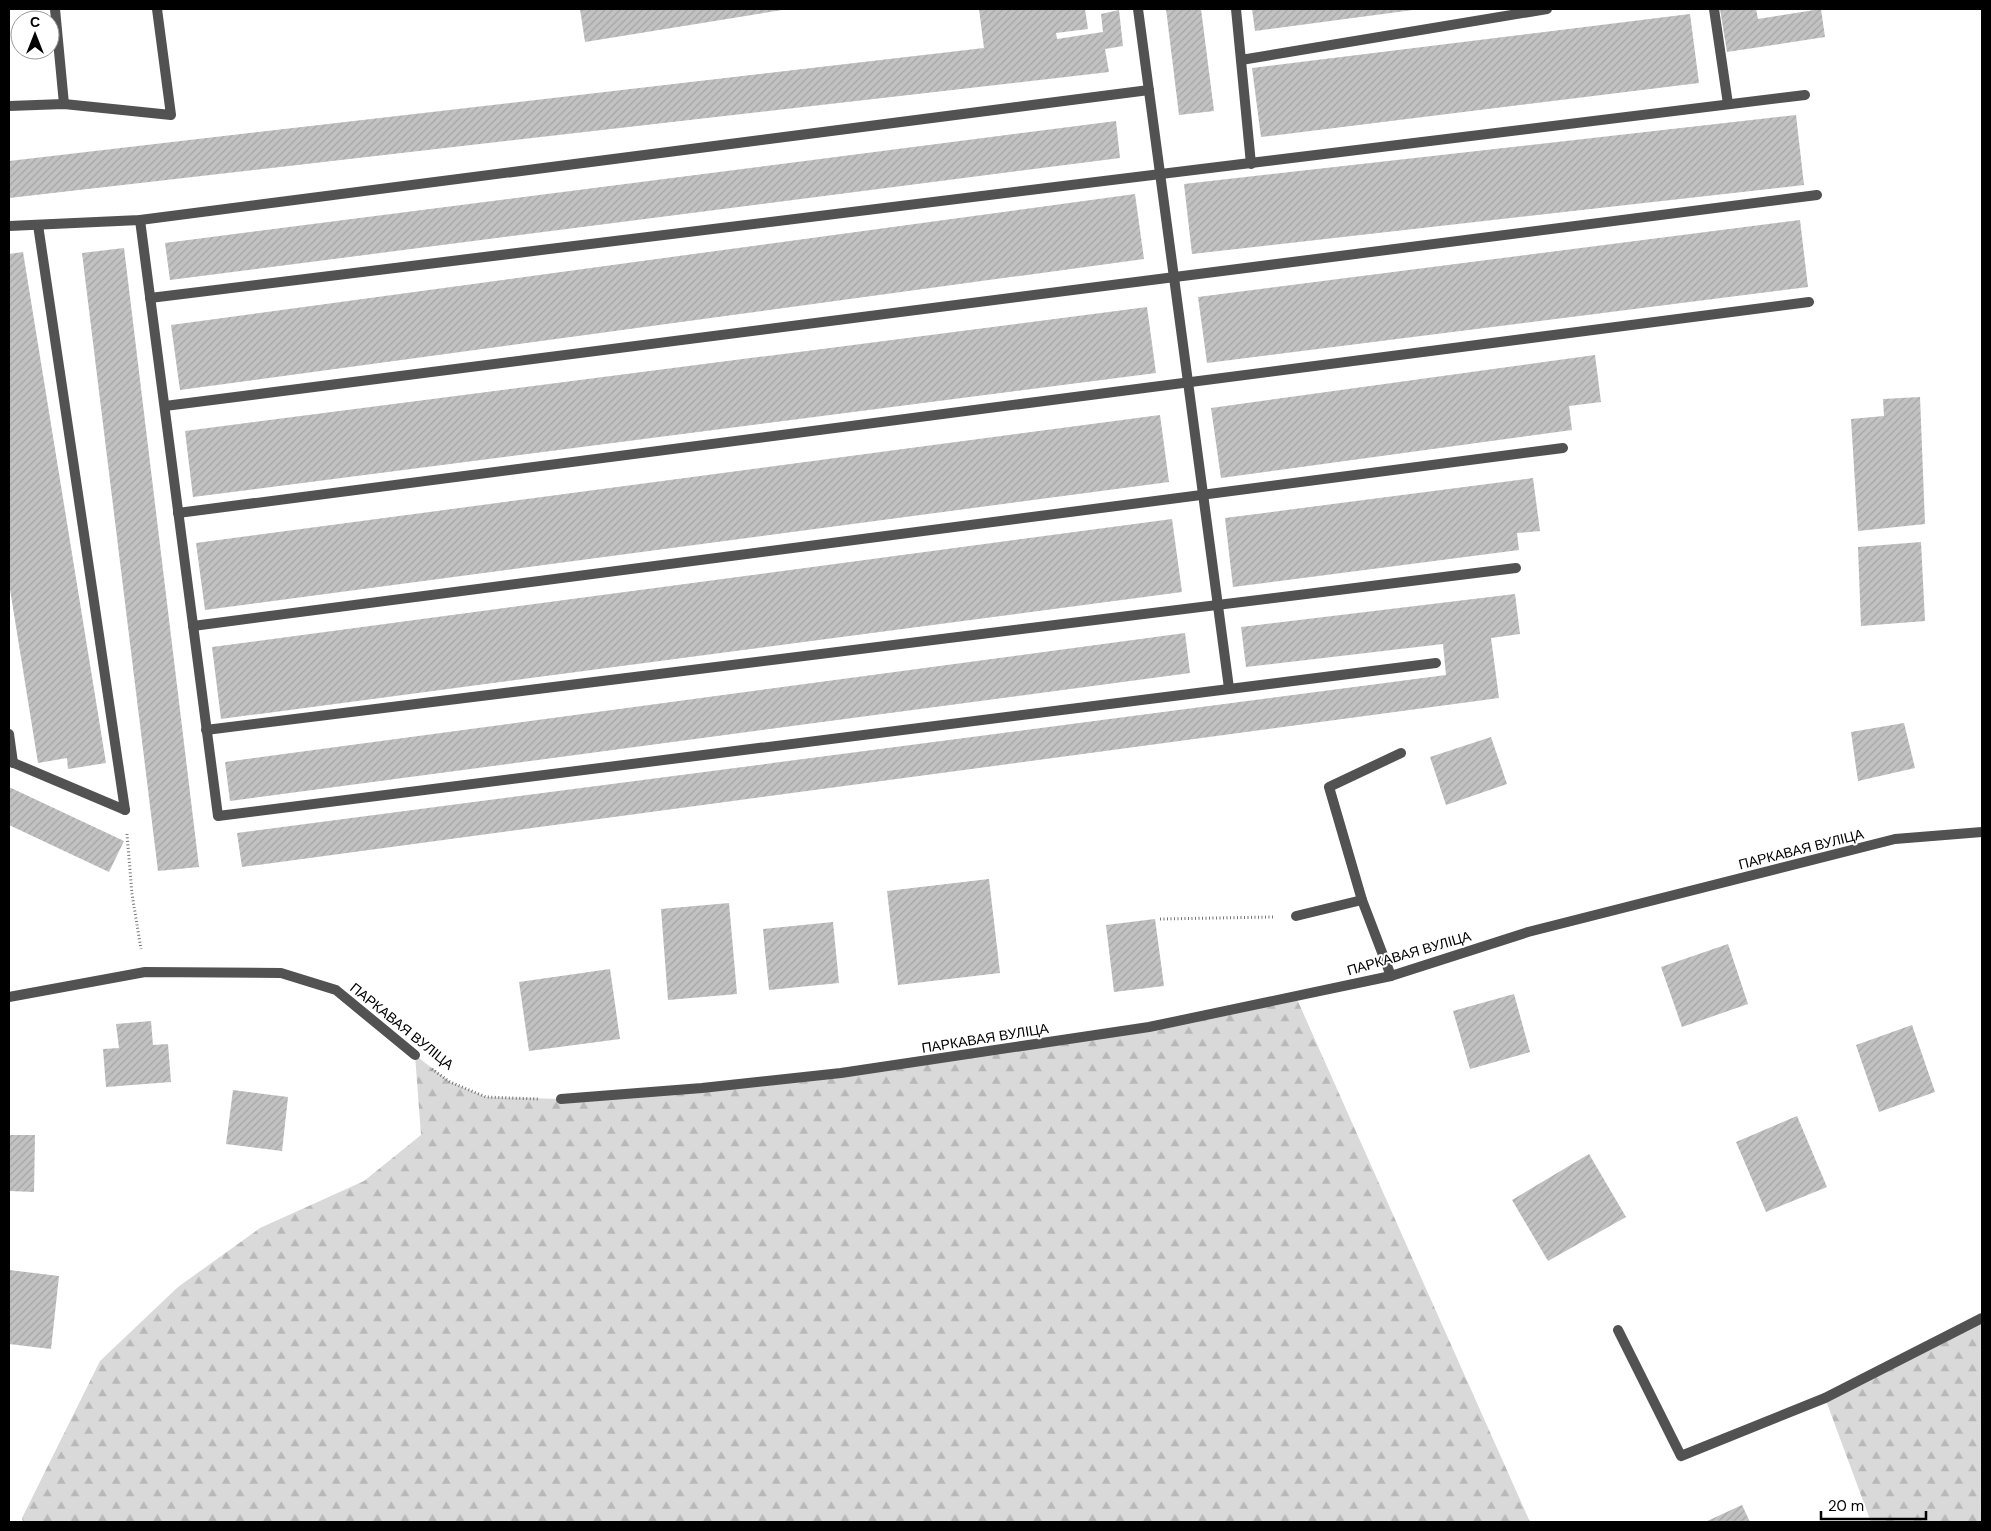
<svg xmlns="http://www.w3.org/2000/svg" width="1991" height="1531" font-family="'DM Sans',sans-serif">
<defs>
<pattern id="forest-firs" width="22" height="20" patternUnits="userSpaceOnUse" patternTransform="scale(1.25)"><rect width="22" height="20" fill="#d9d9d9"/><path d="M5 1l3.5 6h-7zM16 11l3.5 6h-7z" fill="#b8b8b8"/></pattern>
<pattern id="building-hatch" width="6" height="6" patternUnits="userSpaceOnUse" patternTransform="scale(1.25)"><rect width="6" height="6" fill="#c2c2c2"/><path d="M-1 1l2-2M0 6l6-6M5 7l2-2" fill="none" stroke="#a5a5a5"/></pattern>
</defs>
<rect width="100%" height="100%" fill="#fff"/>
<g fill="url(#forest-firs)">
<polygon points="1296,997 1530,1522 23,1522 22,1518 100,1361 178,1287 260,1228 364,1181 421,1135 415,1055 450,1082 486,1097 561,1099 702,1088 1149,1027"/>
<polygon points="1982,1318 1982,1522 1871,1522 1825,1398"/>
</g>
<g fill="url(#building-hatch)">
<polygon points="580,9 782,9 782,10 585,42"/>
<polygon points="979,9 1085,9 1088,29 1056,33 1057,39 1103,32 1101,14 1119,10 1123,46 1105,49 1109,72 9,198 9,161 984,48"/>
<polygon points="1166,9 1201,9 1214,111 1179,115"/>
<polygon points="1252,9 1413,9 1413,10 1255,31"/>
<polygon points="1720,9 1756,9 1758,19 1821,9 1825,37 1727,52"/>
<polygon points="1690,14 1699,83 1261,137 1252,68"/>
<polygon points="1796,115 1804,185 1192,254 1184,184"/>
<polygon points="1116,121 1120,158 170,280 165,243"/>
<polygon points="1135,194 1144,259 180,390 171,325"/>
<polygon points="1800,220 1808,287 1207,363 1198,297"/>
<polygon points="124,248 199,867 158,871 82,253"/>
<polygon points="23,252 106,763 68,769 67,758 38,763 9,583 9,254"/>
<polygon points="1147,307 1156,373 193,497 185,431"/>
<polygon points="1595,355 1601,402 1569,406 1572,430 1221,478 1211,408"/>
<polygon points="1920,397 1925,524 1858,531 1851,419 1884,416 1883,399"/>
<polygon points="1160,415 1169,482 205,610 196,543"/>
<polygon points="1533,478 1540,531 1517,533 1519,550 1233,587 1225,518"/>
<polygon points="1172,519 1182,592 221,719 212,647"/>
<polygon points="1921,542 1925,621 1861,626 1858,547"/>
<polygon points="1515,594 1520,634 1491,638 1499,698 242,867 237,833 1446,675 1443,644 1246,667 1241,627"/>
<polygon points="1185,633 1190,673 230,801 225,762"/>
<polygon points="1904,723 1915,768 1858,781 1851,732"/>
<polygon points="1491,737 1507,784 1446,805 1430,757"/>
<polygon points="9,787 124,841 109,872 9,825"/>
<polygon points="989,879 1000,973 898,985 887,891"/>
<polygon points="729,903 737,994 668,1000 661,909"/>
<polygon points="1155,919 1164,986 1114,992 1106,925"/>
<polygon points="833,922 839,983 769,990 763,929"/>
<polygon points="1728,944 1748,1004 1682,1027 1661,967"/>
<polygon points="610,969 620,1039 529,1051 519,982"/>
<polygon points="1514,994 1530,1052 1470,1069 1453,1011"/>
<polygon points="151,1021 153,1045 168,1044 171,1082 106,1087 103,1049 119,1048 116,1024"/>
<polygon points="1912,1025 1935,1092 1879,1112 1856,1045"/>
<polygon points="233,1090 288,1097 282,1151 226,1144"/>
<polygon points="1797,1116 1827,1187 1766,1212 1736,1142"/>
<polygon points="9,1135 35,1135 34,1192 9,1191"/>
<polygon points="1589,1154 1626,1217 1548,1261 1512,1200"/>
<polygon points="9,1270 59,1276 51,1349 9,1344"/>
<polygon points="1742,1505 1750,1522 1705,1522"/>
</g>
<g fill="none" stroke-linecap="round" stroke-linejoin="round">
<g stroke="#747474" stroke-width="3" stroke-dasharray="1 2.5" stroke-linecap="butt">
<polyline points="127,834 132,894 141,949"/>
<polyline points="1160,919 1273,917"/>
<polyline points="432,1069 450,1082 486,1097 538,1099"/>
</g>
<g stroke="#525252" stroke-width="10">
<polyline points="55,9 64,104"/>
<polyline points="1138,9 1229,688"/>
<polyline points="1236,9 1251,164"/>
<polyline points="1714,9 1728,104"/>
<polyline points="1241,60 1547,9"/>
<polyline points="9,106 64,104 171,115 157,9"/>
<polyline points="140,220 218,816 1436,663"/>
<polyline points="38,225 125,810"/>
<polyline points="9,226 140,220 1149,90"/>
<polyline points="150,298 1805,95"/>
<polyline points="165,406 1817,195"/>
<polyline points="178,513 1809,302"/>
<polyline points="193,626 1563,448"/>
<polyline points="206,730 1516,568"/>
<polyline points="9,734 13,763"/>
<polyline points="9,761 125,810"/>
<polyline points="1296,916 1362,900"/>
<polyline points="1391,976 1362,900 1329,787 1401,753"/>
<polyline points="1618,1330 1681,1456 1825,1398 1982,1318"/>
</g>
<g stroke="#525252" stroke-width="10">
<polyline points="9,997 145,972 281,973 336,990 415,1055"/>
<polyline points="561,1099 702,1088 841,1073 1149,1027 1391,976 1528,932 1895,839 1982,832"/>
</g>
</g>
<g text-anchor="middle" stroke-width="4" stroke-linejoin="round" paint-order="stroke">
<g font-size="14" fill="#000" stroke="#fff">
<text transform="translate(1801 849) rotate(-14)" y="5">ПАРКАВАЯ ВУЛІЦА</text>
<text transform="translate(1409 953) rotate(-16)" y="5">ПАРКАВАЯ ВУЛІЦА</text>
<text transform="translate(402 1026) rotate(39)" y="5">ПАРКАВАЯ ВУЛІЦА</text>
<text transform="translate(985 1038) rotate(-9)" y="5">ПАРКАВАЯ ВУЛІЦА</text>
</g>
</g>
<rect width="1991" height="1531" fill="none" stroke="#000000" stroke-width="20"/>
<g transform="translate(35 35)"><circle r="24" fill="#ffffff" stroke="#999999"/>
<path d="M0-4L9 19L0 12L-9 19Z" fill="#000000"/>
<text y="-8" font-size="14" font-weight="bold" text-anchor="middle" fill="#000000">С</text>
</g>
<path d="M1821 1511v8h105v-8" fill="none" stroke="#000000" stroke-width="2.5"/>
<text x="1828" y="1511" font-size="15" fill="#000000" stroke="#ffffff" stroke-width="4" paint-order="stroke">20 m</text>
</svg>
